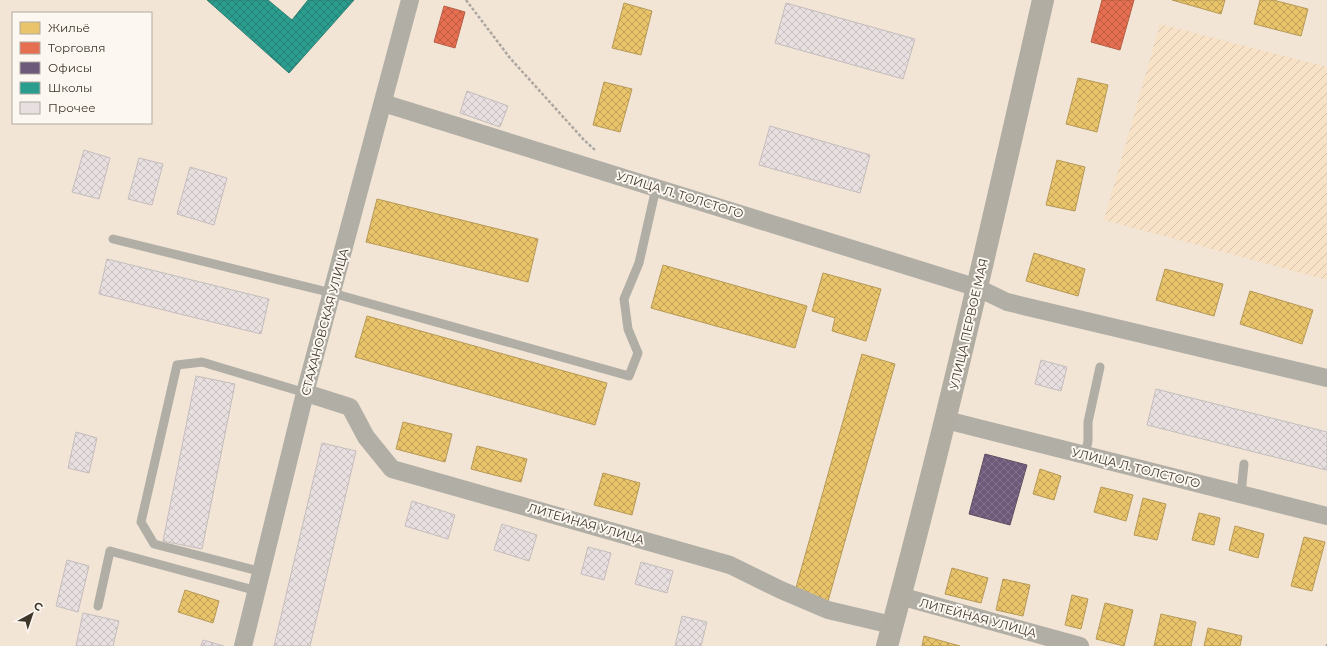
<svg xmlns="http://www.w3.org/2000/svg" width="1327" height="646" font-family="Montserrat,sans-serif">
<defs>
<pattern id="industrial-furrows" width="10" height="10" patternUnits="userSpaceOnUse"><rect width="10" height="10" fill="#f7e1c7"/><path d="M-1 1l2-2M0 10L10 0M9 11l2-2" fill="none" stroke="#d5c2ab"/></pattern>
<pattern id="homes-cross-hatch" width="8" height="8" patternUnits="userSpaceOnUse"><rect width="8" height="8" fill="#e9c46a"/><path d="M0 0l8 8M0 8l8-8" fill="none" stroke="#bea057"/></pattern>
<pattern id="shops-cross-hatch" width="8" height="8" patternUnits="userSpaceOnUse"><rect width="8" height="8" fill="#e76f51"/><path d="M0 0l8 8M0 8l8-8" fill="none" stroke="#bd5c43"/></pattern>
<pattern id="offices-cross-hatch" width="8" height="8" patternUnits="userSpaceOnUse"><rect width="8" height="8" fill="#6d597a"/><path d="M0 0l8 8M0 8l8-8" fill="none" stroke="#83748b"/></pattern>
<pattern id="schools-cross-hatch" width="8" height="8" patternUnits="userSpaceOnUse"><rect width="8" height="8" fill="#2a9d8f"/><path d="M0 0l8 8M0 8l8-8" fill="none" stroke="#258175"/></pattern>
<pattern id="building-cross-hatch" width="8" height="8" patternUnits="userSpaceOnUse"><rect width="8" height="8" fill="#e8e0e0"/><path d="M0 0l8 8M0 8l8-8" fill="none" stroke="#c8c1c0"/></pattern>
</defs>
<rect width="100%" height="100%" fill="#f2e5d6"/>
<polygon fill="url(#industrial-furrows)" points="1160,24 1327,67 1327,280 1104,220"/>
<g fill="url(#homes-cross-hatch)" stroke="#b69957">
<polygon points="1172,0 1225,0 1221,14"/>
<polygon points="1260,0 1273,0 1308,9 1301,36 1254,24"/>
<polygon points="624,3 652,11 641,55 612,48"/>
<polygon points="1078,78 1108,85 1097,132 1066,124"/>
<polygon points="604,82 632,89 620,132 593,125"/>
<polygon points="1057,160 1085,167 1075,211 1046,205"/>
<polygon points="377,199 538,239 528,282 366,242"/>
<polygon points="1034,253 1085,269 1078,296 1026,281"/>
<polygon points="663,265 807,306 795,348 651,308"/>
<polygon points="1165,269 1223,284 1214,316 1156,300"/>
<polygon points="823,273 881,289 866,341 832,331 835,318 812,311"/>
<polygon points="1250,291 1313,310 1302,344 1240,324"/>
<polygon points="367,316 607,383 595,425 355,357"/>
<polygon points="862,354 895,364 828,601 795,591"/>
<polygon points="403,422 452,434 445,462 396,449"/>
<polygon points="477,446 527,459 521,482 471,469"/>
<polygon points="1040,469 1061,476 1054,500 1033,494"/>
<polygon points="603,473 640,483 632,515 594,505"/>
<polygon points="1101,487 1133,495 1126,521 1094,512"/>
<polygon points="1143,498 1166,504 1157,540 1134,535"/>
<polygon points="1199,513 1220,518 1214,545 1192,540"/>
<polygon points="1235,526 1264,534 1258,558 1229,550"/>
<polygon points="1304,537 1325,542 1312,591 1291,586"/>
<polygon points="952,568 988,578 981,603 945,594"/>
<polygon points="1003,579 1030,585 1023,616 996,610"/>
<polygon points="185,590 219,601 213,623 178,612"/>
<polygon points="1072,595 1088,599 1081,629 1065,625"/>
<polygon points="1105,603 1133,610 1124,646 1096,639"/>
<polygon points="1161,614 1196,622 1191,646 1154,646"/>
<polygon points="1208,628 1242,636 1240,646 1204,646"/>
<polygon points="924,636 960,646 922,646"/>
</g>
<g fill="url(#shops-cross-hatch)" stroke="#b55e45">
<polygon points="1102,0 1134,0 1120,50 1091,42"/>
<polygon points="444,6 465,12 455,48 434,42"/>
</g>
<polygon fill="url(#offices-cross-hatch)" stroke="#5f4e62" points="985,454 1027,465 1010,525 969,514"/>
<polygon fill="url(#schools-cross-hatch)" stroke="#307e71" points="207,0 268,0 292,20 308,0 354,0 289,73"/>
<g fill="url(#building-cross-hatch)" stroke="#c5bdbd">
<polygon points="786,3 915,39 903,79 775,43"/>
<polygon points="467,91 508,106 500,127 460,113"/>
<polygon points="770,126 870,155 860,193 759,165"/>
<polygon points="84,150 110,158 99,199 72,192"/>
<polygon points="139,158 163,164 152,205 128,199"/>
<polygon points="190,167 227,178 214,225 177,214"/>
<polygon points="107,259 269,299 261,334 99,294"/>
<polygon points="1041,360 1067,367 1061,391 1035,384"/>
<polygon points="196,376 235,384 202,549 163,541"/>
<polygon points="1156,389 1327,432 1327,466 1326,470 1147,425"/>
<polygon points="76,432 97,438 89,473 68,468"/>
<polygon points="322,443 356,451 310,646 274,646"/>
<polygon points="412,501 455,515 448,539 405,526"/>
<polygon points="502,524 537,535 529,561 494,550"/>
<polygon points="588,547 611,553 604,580 581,574"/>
<polygon points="67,560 89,566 78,612 56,606"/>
<polygon points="641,562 673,571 667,593 635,584"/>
<polygon points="83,613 119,621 113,646 76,646"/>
<polygon points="682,616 707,622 701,646 675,646"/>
<polygon points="203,640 224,646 201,646"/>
</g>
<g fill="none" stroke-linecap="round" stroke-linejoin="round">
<g stroke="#aba69f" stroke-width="2.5" stroke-dasharray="3 2" stroke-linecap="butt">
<polyline points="466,0 510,58 584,140 595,150"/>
<polyline points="1327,646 1327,644"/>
</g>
<g stroke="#b1aea6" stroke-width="9">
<polyline points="113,239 332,293 629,376 638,353 628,329 624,299 639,263 656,188"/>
<polyline points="1085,455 1088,441 1088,422 1100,367"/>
<polyline points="1241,494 1244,464"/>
<polyline points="262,572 154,544 141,522 177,365 202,362 306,393"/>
<polyline points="98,606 110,551 257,591"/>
</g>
<g stroke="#b1aea6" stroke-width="18">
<polyline points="383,103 978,288 1007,302 1327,378"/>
<polyline points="306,393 350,407 366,437 392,469 730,565 781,590 828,610 892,625"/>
<polyline points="946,420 1327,516"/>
<polyline points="900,596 1080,646"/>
<polyline points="243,646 306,389 410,0"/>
</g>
<path stroke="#b1ada3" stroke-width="22" d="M 887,646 C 945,432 994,216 1043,0"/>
</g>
<g text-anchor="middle" stroke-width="4" stroke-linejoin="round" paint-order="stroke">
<g font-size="12" fill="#3f362a" stroke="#fcf7f1">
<text transform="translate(680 195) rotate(17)" y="4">УЛИЦА Л. ТОЛСТОГО</text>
<text transform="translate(325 322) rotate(-75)" y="4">СТАХАНОВСКАЯ УЛИЦА</text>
<text transform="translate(969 324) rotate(-77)" y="4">УЛИЦА ПЕРВОЕ МАЯ</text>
<text transform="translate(1136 468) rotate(14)" y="4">УЛИЦА Л. ТОЛСТОГО</text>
<text transform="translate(586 524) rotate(16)" y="4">ЛИТЕЙНАЯ УЛИЦА</text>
<text transform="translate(978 618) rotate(15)" y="4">ЛИТЕЙНАЯ УЛИЦА</text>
</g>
</g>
<rect x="12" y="12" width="140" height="112" fill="#fcf7f1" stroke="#b0aaa1"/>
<rect x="20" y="22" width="20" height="12" fill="#e9c46a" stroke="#b0aaa1"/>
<text x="48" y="32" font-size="12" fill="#3f362a">Жильё</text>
<rect x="20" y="42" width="20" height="12" fill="#e76f51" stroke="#b0aaa1"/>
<text x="48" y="52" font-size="12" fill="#3f362a">Торговля</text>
<rect x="20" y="62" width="20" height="12" fill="#6d597a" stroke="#b0aaa1"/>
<text x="48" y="72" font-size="12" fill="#3f362a">Офисы</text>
<rect x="20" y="82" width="20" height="12" fill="#2a9d8f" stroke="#b0aaa1"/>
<text x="48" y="92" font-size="12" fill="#3f362a">Школы</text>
<rect x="20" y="102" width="20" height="12" fill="#e8e0e0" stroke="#b0aaa1"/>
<text x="48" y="112" font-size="12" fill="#3f362a">Прочее</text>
<g transform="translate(32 614) rotate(40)" stroke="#fcf7f1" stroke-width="3" paint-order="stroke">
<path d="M0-3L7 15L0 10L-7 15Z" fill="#3f362a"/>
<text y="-6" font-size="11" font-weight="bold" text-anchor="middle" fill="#3f362a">С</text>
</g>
</svg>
